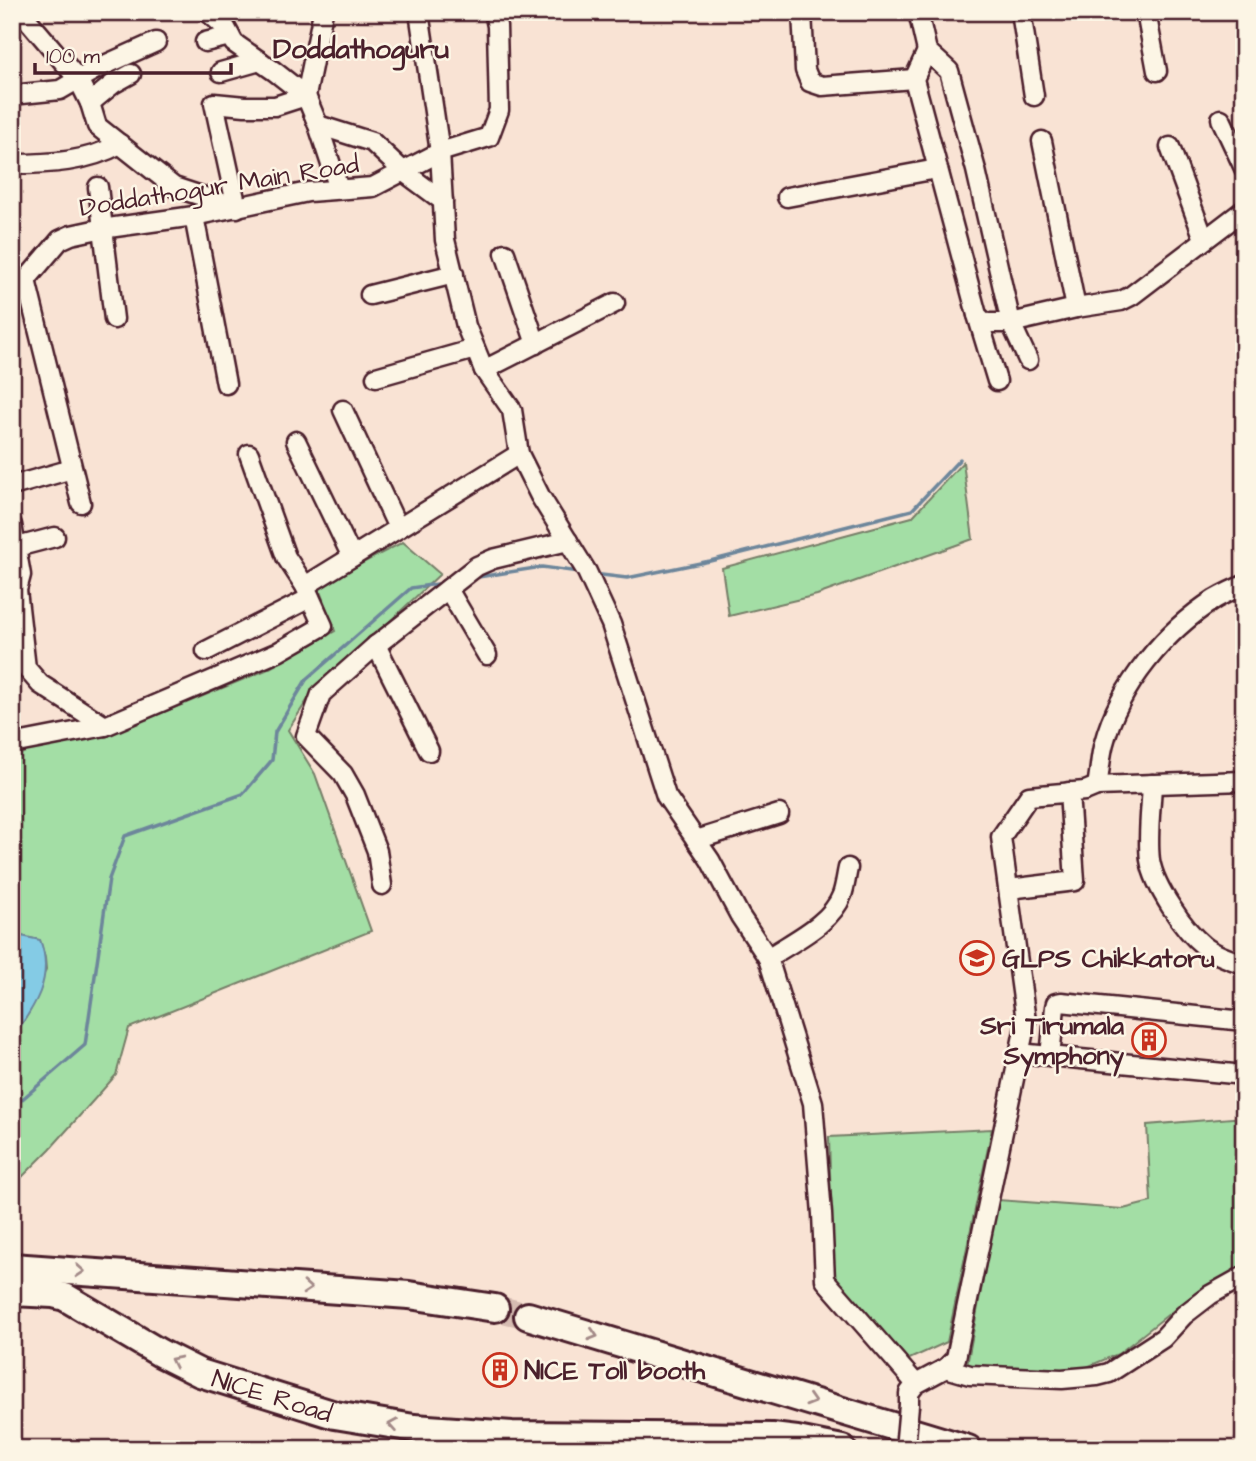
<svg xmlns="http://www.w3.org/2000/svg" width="1256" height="1461" font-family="'Architects Daughter',sans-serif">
<rect width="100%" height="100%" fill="#f9e3d4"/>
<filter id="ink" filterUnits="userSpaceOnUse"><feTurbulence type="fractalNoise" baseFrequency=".0143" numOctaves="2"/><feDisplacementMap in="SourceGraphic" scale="14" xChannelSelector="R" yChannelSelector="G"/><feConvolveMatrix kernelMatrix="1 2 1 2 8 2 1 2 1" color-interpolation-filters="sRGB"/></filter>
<g filter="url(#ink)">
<g fill="#a3dea5" stroke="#767e68" stroke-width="2">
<polygon points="963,462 973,539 817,595 729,616 722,568 912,517"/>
<polygon points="403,542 440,574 388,623 314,690 288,730 315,774 371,931 129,1028 116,1075 50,1149 12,1187 12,1038 30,1011 46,969 45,958 40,940 12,934 12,747 93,734 147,719 266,670 335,631 318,586"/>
<polygon points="1244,1117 1244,1269 1198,1291 1118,1354 1077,1371 967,1365 998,1200 1123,1209 1151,1202 1147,1125"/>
<polygon points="992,1129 947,1342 905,1361 833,1277 829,1137"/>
</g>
<path fill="#84cbe5" stroke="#6d869b" stroke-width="2" d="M 12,934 L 40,940 C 55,978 34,1008 12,1038 Z"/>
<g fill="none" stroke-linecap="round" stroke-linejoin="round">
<g stroke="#6d869b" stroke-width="3.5">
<polyline points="593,574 627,578 710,561 912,510 960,459"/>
<polyline points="472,578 542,567 579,572"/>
<polyline points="12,1108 85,1045 109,879 125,836 243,794 272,760 275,732 306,680 411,588 444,583"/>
</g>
<polyline stroke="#d6bcb2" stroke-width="26" stroke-dasharray="26 13" stroke-linecap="butt" points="495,1308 528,1316"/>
<g stroke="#4a1f2b" stroke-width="23">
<g id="minor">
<polyline points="21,12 78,79 90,103 97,126 174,187 235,207"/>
<polyline points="208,12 226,28 234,43 274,71 306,96 318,125 339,189"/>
<polyline points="419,12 440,152 445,240 466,326 484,370 512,410 519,454 540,496 587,572 611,624 666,796 710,860 740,916 768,958 813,1103 822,1214 825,1280 916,1384"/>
<polyline points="802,12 805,70 810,82 822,86 914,79"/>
<polyline points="918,12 927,51 949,71 976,170 1011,323 1076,308 1121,301 1131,296 1244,210"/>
<polyline points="1021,12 1034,96"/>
<polyline points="1146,12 1157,71"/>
<polyline points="205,42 230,36"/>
<polyline points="927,51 914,79 977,315 985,323 1011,323 1028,360"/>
<polyline points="221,72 260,61"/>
<polyline points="12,95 60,90 98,68 156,42"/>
<polyline points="90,103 113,84 131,74"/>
<polyline points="1221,119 1244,168"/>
<polyline points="318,125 372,142 404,172 443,201"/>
<polyline points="1042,141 1076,308"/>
<polyline points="1170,147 1204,239"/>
<path d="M 12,164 C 50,164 87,162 120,144"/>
<polyline points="98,187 114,319"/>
<polyline points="787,197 937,169"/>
<polyline points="237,208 214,103 245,106 275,106 306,96 323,12"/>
<polyline points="194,216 226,384"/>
<polyline points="505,253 536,344"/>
<polyline points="26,280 81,503"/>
<polyline points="12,292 26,280 60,240 71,235 94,230 194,216 308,192 373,187 440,152 489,137 499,110 497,26 494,12"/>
<polyline points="370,295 454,274"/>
<polyline points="977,315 997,381"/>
<polyline points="484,370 615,303"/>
<polyline points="376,377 475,349"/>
<polyline points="343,410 398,528"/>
<polyline points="296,441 352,557"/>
<polyline points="12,486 72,469"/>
<polyline points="12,525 21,575 17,590 26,668 40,684 105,726"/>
<polyline points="17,547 55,537"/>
<polyline points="305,586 519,454"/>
<polyline points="448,589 487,655"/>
<polyline points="376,645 429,751"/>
<polyline points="206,651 310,598"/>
<polyline points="12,744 105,726 278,652 323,626 305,586 286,557 249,454"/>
<path d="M 1152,784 C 1151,809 1147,836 1150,860 C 1154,886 1184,930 1204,946 C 1214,954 1231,960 1244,964"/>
<path d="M 1097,786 C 1100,772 1100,757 1104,743 C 1119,686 1165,631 1215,599 C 1224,594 1234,589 1244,585"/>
<polyline points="696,840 779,814"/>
<polyline points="382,885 377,851 355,795 343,774 306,736 321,694 374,647 477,566 493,559 568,541"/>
<polyline points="1009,889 1075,881 1069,792"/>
<path d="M 768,958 C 793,941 831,924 842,895 C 845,887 846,877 848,868"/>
<polyline points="1019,1053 1244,1075"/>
<polyline points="1050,1056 1055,1007 1056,1003 1061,1002 1244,1021"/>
<polyline points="946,1368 970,1375 1062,1379 1097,1376 1109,1373 1163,1338 1184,1315 1210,1295 1244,1276"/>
<polyline points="909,1405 909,1393 916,1384 946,1368 956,1358 1026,1021 1001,837 1029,796 1085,791 1097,786 1244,781"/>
</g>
</g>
<g stroke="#4a1f2b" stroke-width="32">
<g id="highway">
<polyline points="12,1267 409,1295 495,1308"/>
<path id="s1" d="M 12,1292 L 53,1294 L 65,1297 L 160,1353 L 200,1373 L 335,1415 L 414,1428 L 512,1435 L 772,1437 L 797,1440 L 842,1449"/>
<polyline points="528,1316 968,1449"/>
</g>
</g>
<use href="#minor" stroke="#fcf5e5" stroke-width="18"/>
<use href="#highway" stroke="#fcf5e5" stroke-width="26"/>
<g stroke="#4a1f2b" stroke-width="23" stroke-linecap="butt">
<polyline id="minor-bridge" points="905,1449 909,1405"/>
</g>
<use href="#minor-bridge" stroke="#fcf5e5" stroke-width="18"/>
</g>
<defs><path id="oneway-chevron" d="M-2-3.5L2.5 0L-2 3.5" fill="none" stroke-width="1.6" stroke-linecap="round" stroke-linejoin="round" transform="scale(1.75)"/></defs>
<g stroke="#a38a88">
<use href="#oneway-chevron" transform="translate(80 1271) rotate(4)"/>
<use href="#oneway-chevron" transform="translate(307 1288) rotate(4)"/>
<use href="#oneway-chevron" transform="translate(593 1335) rotate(17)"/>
<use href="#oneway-chevron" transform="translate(175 1361) rotate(-154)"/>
<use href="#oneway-chevron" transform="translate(811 1401) rotate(17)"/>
<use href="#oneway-chevron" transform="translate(393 1425) rotate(-170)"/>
</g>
</g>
<defs>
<g id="school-ring" transform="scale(1.75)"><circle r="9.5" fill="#fcf5e5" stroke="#c8321e" stroke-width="1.5"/><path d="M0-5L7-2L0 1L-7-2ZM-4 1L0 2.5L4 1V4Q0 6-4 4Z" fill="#c8321e"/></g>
<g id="building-ring" transform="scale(1.75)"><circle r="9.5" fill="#fcf5e5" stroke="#c8321e" stroke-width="1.5"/><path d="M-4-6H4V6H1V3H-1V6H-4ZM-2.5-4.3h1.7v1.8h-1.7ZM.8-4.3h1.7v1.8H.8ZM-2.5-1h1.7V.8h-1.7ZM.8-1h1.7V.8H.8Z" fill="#c8321e"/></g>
</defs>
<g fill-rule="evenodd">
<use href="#school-ring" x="977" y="958"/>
<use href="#building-ring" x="1149" y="1040"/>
<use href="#building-ring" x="500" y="1370"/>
</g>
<g text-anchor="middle" stroke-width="5" stroke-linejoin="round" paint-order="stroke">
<g font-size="26" fill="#4a1f2b" stroke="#fcf5e5">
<text transform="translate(219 185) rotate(-9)" y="9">Doddathogur Main Road</text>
<text dy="9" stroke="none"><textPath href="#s1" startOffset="284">NICE Road</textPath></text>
</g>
<g font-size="26" font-weight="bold" fill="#4a1f2b" stroke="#fcf5e5" text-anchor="start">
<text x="1002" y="967">GLPS Chikkatoru</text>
<text x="1124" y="1034" text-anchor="end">Sri Tirumala<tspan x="1124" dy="30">Symphony</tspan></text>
<text x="524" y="1379">NICE Toll booth</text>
</g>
<g font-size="28" font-weight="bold" fill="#4a1f2b" stroke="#fcf5e5">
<text x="361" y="58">Doddathoguru</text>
</g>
</g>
<rect width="1256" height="1461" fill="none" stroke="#fcf5e5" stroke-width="42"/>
<rect x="21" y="21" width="1214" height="1419" fill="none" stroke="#4a1f2b" stroke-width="2.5" filter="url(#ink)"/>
<path d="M35 63v10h196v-10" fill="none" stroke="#4a1f2b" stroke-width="3.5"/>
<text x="46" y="63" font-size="21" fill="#4a1f2b" stroke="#fcf5e5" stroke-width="5" paint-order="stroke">100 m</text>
</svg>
